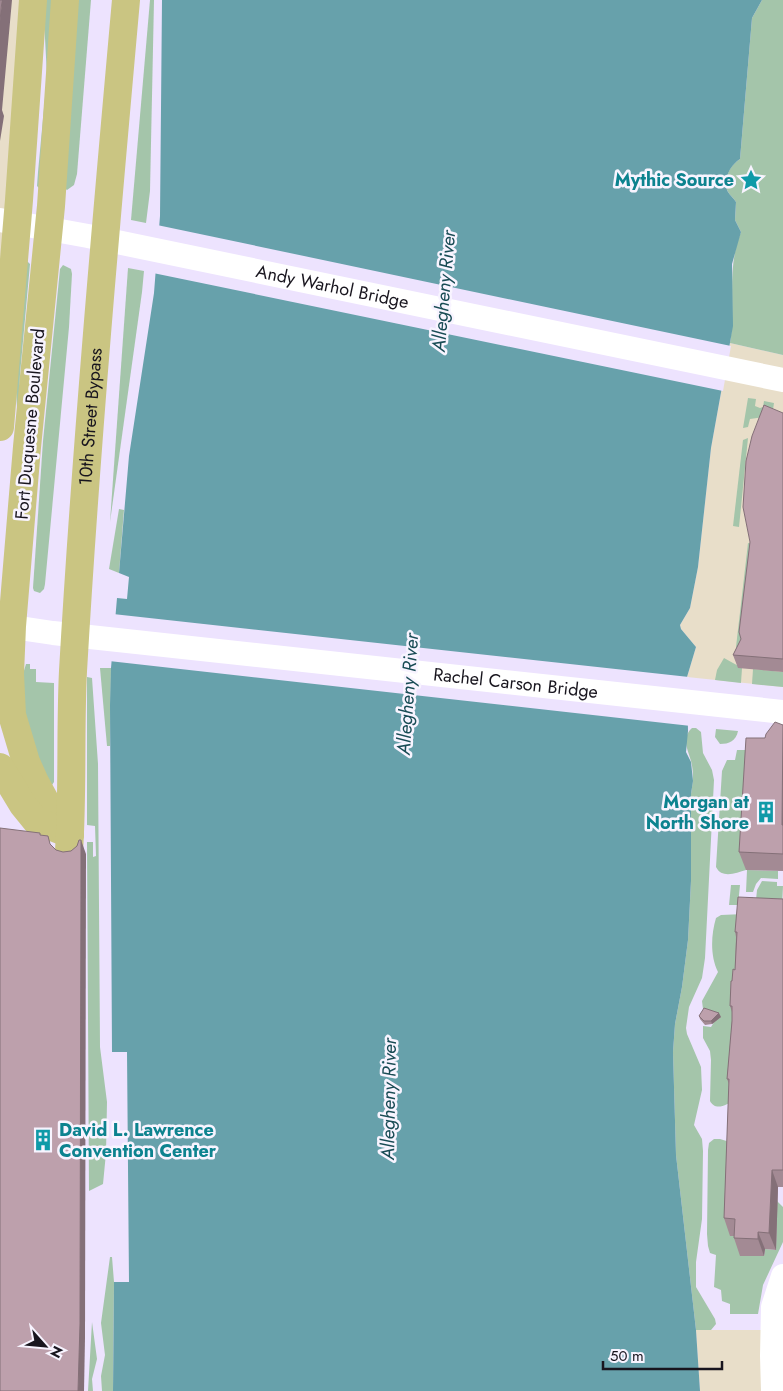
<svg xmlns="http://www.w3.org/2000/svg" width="783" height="1391" font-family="Jost,sans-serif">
<rect width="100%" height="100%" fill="#ede3fe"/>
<g fill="#e8dec9">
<polygon points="0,0 38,0 0,339"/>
<polygon points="730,343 783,355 783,687 687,677 696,647 681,629 680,625 690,608 698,567 711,448"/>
<polygon points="696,1330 772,1330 783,1391 700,1391"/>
</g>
<g fill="#a4c5aa">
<polygon points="43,0 57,0 39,188 37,186 38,172 47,76"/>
<polygon points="78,0 91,0 77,174 74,185 67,190 63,187"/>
<polygon points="150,0 154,0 150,191 146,223 131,220"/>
<path d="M 762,0 L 783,0 L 783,355 L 730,343 C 736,306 726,268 741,232 L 735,220 L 736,202 C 734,199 730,195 728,192 C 722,180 730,165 740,159 L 752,18 Z"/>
<polygon points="27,261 30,264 20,374 18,427 16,388"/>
<polygon points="63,265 71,269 72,274 69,327 45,584 44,589 40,593 34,591 33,588 43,441 60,269"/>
<polygon points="128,268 144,271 142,292 110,522"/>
<polygon points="748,398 756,399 755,406 760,408 763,407 764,401 774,403 772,416 750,419 748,427 743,428"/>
<polygon points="748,438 739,527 733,526 743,440"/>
<polygon points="119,509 124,510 119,573 109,569"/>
<polygon points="748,543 752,544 746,652 736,647"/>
<polygon points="724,658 742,668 741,683 715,680 717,670"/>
<polygon points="26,664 30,664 30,669 36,669 36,682 54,683 54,782 52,785 50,785 25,725 23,674"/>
<polygon points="100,668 111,668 110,746 107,746"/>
<polygon points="753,669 783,672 783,687 752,684"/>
<polygon points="87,677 92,678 98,764 100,1047 107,1102 106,1153 103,1184 89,1191 87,842 93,842 93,857 96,856 95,826 87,825"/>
<path d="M 692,728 L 696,728 L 701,732 L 703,753 L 712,770 L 714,780 L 705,958 L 702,978 L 689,1007 L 686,1028 L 687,1034 L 701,1067 L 702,1090 L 694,1125 L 702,1139 L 703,1151 L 702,1219 L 696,1262 L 696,1287 L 715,1319 L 716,1324 L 711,1330 L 696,1330 L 676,1155 L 673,1052 L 675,1024 L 682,987 L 688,940 L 691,881 L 691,794 C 693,783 694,772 691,761 C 688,750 681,738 692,728 Z"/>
<path d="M 716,729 L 738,731 C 736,741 729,744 720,744 L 715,737 Z"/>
<path d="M 737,750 L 749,750 L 752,755 L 746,870 C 736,873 722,879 716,867 L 722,771 L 727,760 L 735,760 Z"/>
<polygon points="747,870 778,871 778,879 761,878 756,884 753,892 746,892"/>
<polygon points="762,881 777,882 777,886 783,886 782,906 756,900 757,890"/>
<polygon points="731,885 740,885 738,905 729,905"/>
<path d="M 746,897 L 753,897 L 753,902 L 735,1100 C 727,1104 716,1112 710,1101 L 711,1060 L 710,1051 L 703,1038 L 703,1026 L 711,1027 L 716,1019 L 715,1012 L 703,1009 L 702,1001 L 718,972 C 710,956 711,935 716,918 L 721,915 L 744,914 Z"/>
<polygon points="714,1139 720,1139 733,1143 730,1235 741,1236 764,1256 765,1249 776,1250 777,1201 783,1207 783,1242 763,1285 758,1314 730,1314 730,1304 722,1301 721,1290 714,1287 716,1255 710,1253 708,1246 707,1234 708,1150 709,1143"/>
<polygon points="110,1257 112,1257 114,1282 113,1391 102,1391 101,1376 105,1355 101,1323"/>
<polygon points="92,1322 97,1359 92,1379 93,1391 88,1391"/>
</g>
<path fill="#67a1ab" d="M 162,0 L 762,0 L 752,18 L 740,159 C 730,165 722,181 728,192 C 730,195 734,199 736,202 L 735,220 L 741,232 L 732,264 L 733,326 L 711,448 L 698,567 L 690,608 L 680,625 L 681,629 L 696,647 L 687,677 L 688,731 L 686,752 L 691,762 L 693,781 L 691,794 L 691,881 L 688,940 L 682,987 L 675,1024 L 673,1052 L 676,1155 L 696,1330 L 700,1391 L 113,1391 L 114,1282 L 129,1282 L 127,1052 L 112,1052 L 110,705 L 111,668 L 117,598 L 127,599 L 129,577 L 119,573 L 129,456 L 154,293 L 160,216 Z"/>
<g fill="#ede3fe">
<polygon points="157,225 731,346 723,391 153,273"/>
<polygon points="113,614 689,677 691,726 109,661"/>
</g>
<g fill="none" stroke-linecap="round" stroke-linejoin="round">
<g stroke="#fff" stroke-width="24">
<path id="s1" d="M 0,220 L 88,236 L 783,380"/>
<path id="s2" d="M 0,625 L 53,633 L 783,712"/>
<polyline points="773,1391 772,1356 773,1307 783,1276"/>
</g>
<g stroke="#cac582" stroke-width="28">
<polyline points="65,0 51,206 27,447 12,626 10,674 12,715 26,762 35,782 47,804 70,834"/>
<polyline points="0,427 19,200 33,0"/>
<polyline points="0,767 23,805 36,821 70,834"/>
<path id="s3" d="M 69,851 C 73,791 70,731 73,671 C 86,447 106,223 126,0"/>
</g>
</g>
<g fill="#a38a94">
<polygon points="783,413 783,672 738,668 733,655 741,639 750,542"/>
<polygon points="783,725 783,871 746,870 739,852 765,738"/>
<polygon points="783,899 783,1187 778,1187 776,1250 765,1249 764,1256 740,1256 734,1238 734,1236 730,1236 724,1218 729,1084 727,1079 732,1021 732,1012 730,1006 732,981 735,970 736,937 735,932"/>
<polygon points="699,1016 721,1017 712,1024 705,1025 700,1019"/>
</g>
<g fill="#847078">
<polygon points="2,0 12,0 2,110 4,116 0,141 0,21"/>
<polygon points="783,750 783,828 782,825"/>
<polygon points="81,840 86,854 85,1338 84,1391 78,1391"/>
<polygon points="719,1013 721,1017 712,1024 711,1021"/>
<polygon points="772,1170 778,1187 776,1250 769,1233"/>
<polygon points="758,1232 765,1249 764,1256 758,1239"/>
</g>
<g fill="#bda0ac" stroke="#847078">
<polygon points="0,0 2,0 0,21"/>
<polygon points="764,405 783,413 783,659 733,655 741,639 739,632 750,542 743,507 746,461 752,436"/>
<polygon points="775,722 783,725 782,825 783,825 783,854 739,852 746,738 765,738 766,734"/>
<polygon points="0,828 40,833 40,835 48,836 50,844 56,850 63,852 71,851 77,846 79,840 81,840 80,1324 78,1391 0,1391"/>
<polygon points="738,897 783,899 783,1170 772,1170 769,1233 758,1232 758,1239 734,1238 735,1219 724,1218 729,1079 727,1079 732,1021 732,1006 730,1006 731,981 732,981 733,969 735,970 737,932 735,932"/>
<polygon points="704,1008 719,1013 711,1021 704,1021 699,1016"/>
</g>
<defs>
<g id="sight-bare" transform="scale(1.725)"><path d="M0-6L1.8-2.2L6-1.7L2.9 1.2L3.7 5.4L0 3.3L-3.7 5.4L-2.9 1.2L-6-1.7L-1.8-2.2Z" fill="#0f9aa8" stroke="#f8f4ff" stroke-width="2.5" paint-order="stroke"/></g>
<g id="building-bare" transform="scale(1.725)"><path d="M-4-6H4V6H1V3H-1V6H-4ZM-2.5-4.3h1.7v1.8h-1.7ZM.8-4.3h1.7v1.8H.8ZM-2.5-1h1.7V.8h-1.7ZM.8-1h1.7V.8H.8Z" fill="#0f9aa8" stroke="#f8f4ff" stroke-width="2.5" paint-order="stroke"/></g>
</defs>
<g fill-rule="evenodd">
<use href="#sight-bare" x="751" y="180"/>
<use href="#building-bare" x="766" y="812"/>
<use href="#building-bare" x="43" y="1140"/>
</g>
<g text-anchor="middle" stroke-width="5" stroke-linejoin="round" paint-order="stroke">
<g font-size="18" font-weight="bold" fill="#0d838f" stroke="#f8f4ff" text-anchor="end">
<text x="734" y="186">Mythic Source</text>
<text x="749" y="808">Morgan at<tspan x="749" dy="21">North Shore</tspan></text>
<text x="59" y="1136" text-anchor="start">David L. Lawrence<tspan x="59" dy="21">Convention Center</tspan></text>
</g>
<g font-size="18" fill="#18151e" stroke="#f8f4ff">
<text dy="6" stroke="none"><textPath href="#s1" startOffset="339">Andy Warhol Bridge</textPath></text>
<text dy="6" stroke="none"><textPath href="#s3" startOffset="435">10th Street Bypass</textPath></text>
<text transform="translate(30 424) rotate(-85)" y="6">Fort Duquesne Boulevard</text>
<text dy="6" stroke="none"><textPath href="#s2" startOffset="519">Rachel Carson Bridge</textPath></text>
</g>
<g font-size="19" font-style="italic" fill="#194c55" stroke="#f8f4ff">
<text transform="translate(443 291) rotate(-85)" y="7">Allegheny River</text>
<text transform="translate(407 694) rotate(-86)" y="7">Allegheny River</text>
<text transform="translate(388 1099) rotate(-89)" y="7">Allegheny River</text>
</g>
</g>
<g transform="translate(45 1346) rotate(117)" stroke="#f8f4ff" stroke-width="4" paint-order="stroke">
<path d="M0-4L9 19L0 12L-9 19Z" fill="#18151e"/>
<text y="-8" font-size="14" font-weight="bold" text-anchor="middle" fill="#18151e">N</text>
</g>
<path d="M603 1361v8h119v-8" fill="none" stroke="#18151e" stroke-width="2.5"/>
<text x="610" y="1361" font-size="15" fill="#18151e" stroke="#f8f4ff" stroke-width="4" paint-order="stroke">50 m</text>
</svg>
